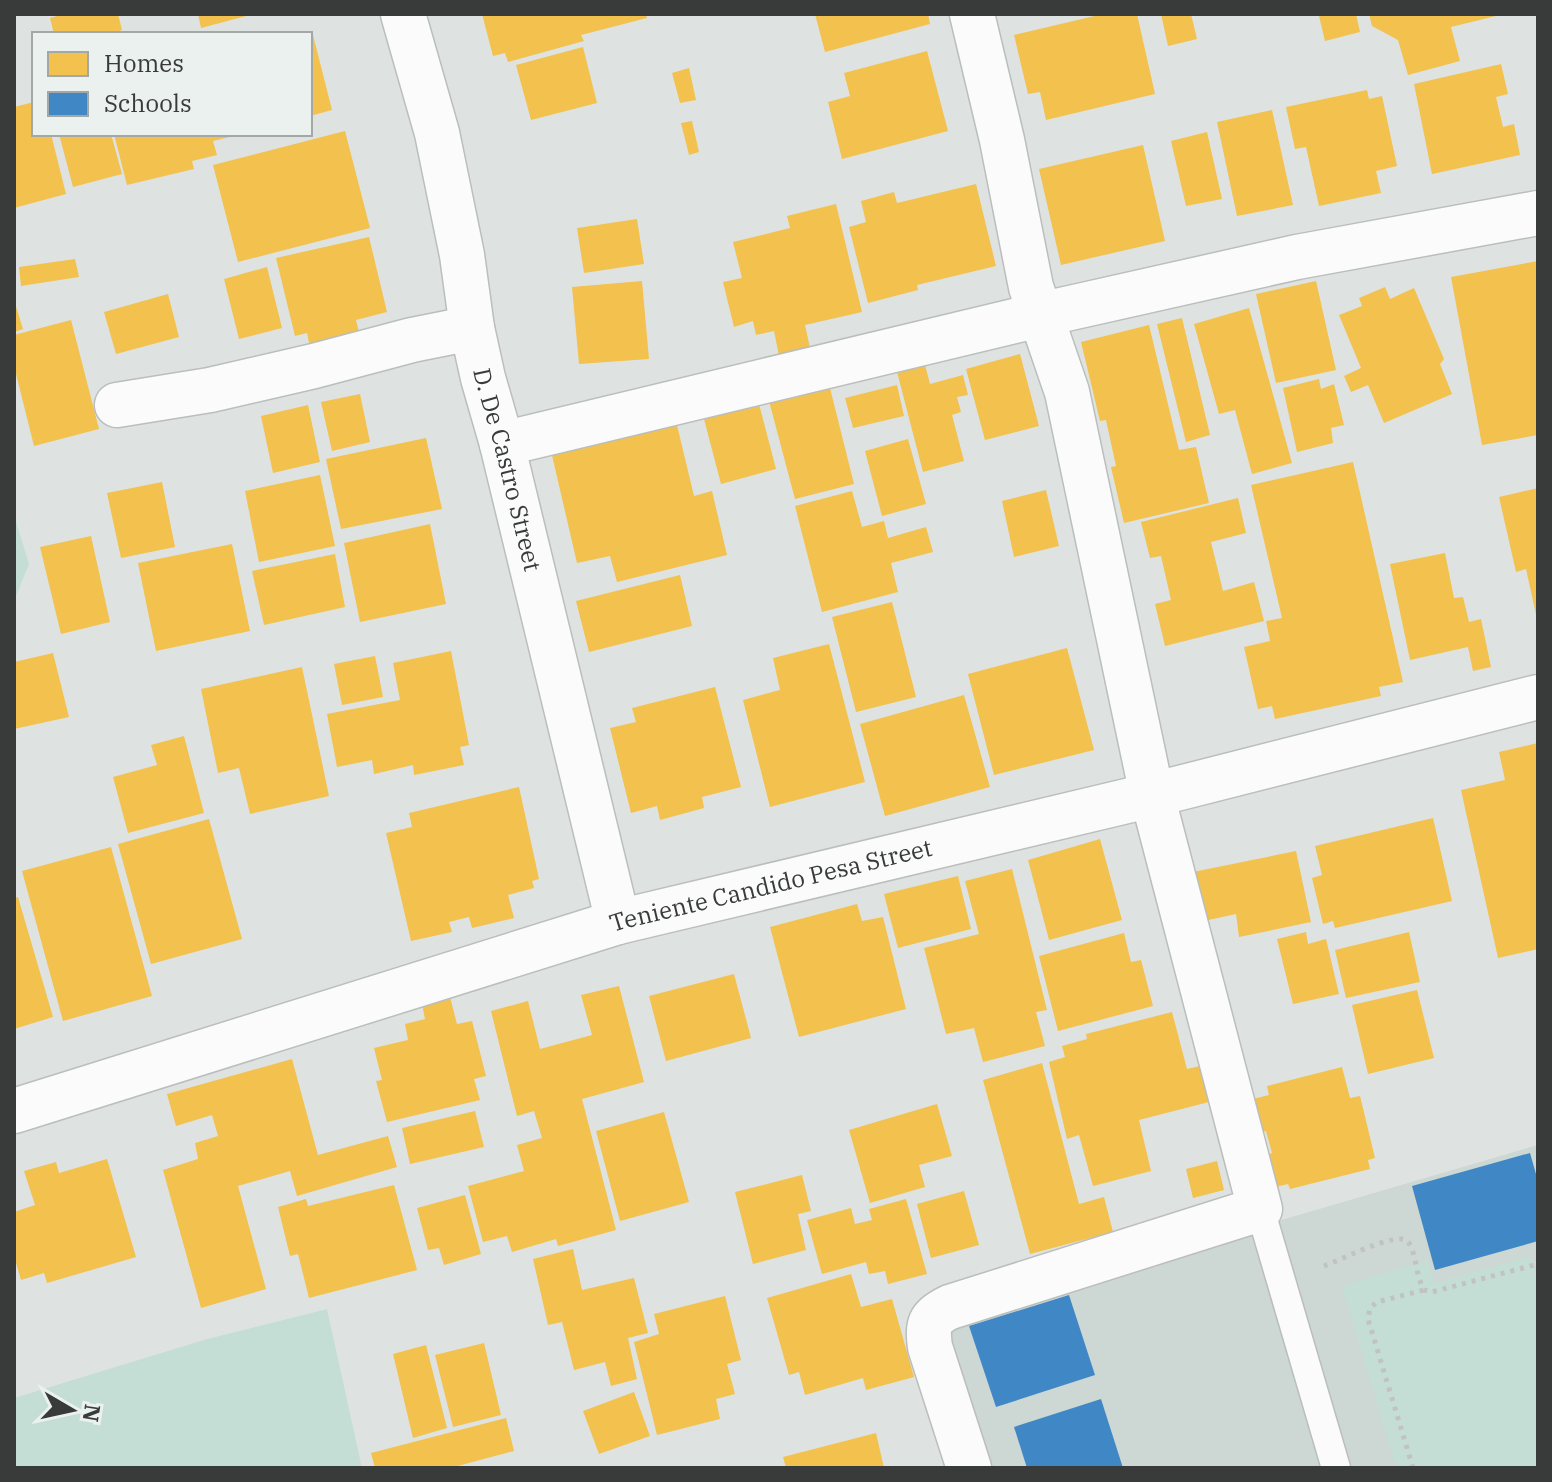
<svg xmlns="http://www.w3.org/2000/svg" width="1552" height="1482" font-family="'IBM Plex Serif',serif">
<rect width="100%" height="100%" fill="#dee3e1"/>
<polygon fill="#cdd7d3" points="1538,1145 1538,1468 986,1468 949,1344 951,1332 956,1324 1248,1227 1285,1219"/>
<g fill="#c5ded5">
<polygon points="14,515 29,564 14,601"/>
<polygon points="1531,1256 1538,1281 1538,1468 1396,1468 1342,1286 1427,1260 1435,1283"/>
<polygon points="327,1309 362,1468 14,1468 14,1398 207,1339"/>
</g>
<g fill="#f2c14e">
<polygon points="64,14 118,14 122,30 110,34 54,34 50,18"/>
<polygon points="198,14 250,14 250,15 201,28"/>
<polygon points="482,14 646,14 647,18 581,35 584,41 508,62 505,53 493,56"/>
<polygon points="815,14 928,14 930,24 825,52"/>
<polygon points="1103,14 1137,14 1155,94 1046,120 1040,92 1028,94 1014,35"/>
<polygon points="1161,14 1191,14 1197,39 1168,46"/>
<polygon points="1328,14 1356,14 1360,32 1325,41 1319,16"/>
<polygon points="1369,14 1500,14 1500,15 1451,27 1460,61 1408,75 1398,40 1372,26"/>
<polygon points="313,35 332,110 310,116 310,36"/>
<polygon points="583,47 597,103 531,120 516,65"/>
<polygon points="927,51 948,131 842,159 828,102 850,96 844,73"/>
<polygon points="1501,64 1508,94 1496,97 1503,127 1514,124 1520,155 1432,174 1414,84"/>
<polygon points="689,68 696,100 680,103 672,73"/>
<polygon points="1367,90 1369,99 1382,96 1397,166 1376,171 1381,193 1319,206 1306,147 1295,149 1286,107"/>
<polygon points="34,102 34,134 51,134 66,194 14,208 14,107"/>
<polygon points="1272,110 1293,205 1237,216 1217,122"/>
<polygon points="692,121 699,152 689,155 681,123"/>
<polygon points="345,131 370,228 238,262 213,165"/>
<polygon points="1207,132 1222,199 1186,206 1171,141"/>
<polygon points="59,134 111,134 122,174 73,187"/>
<polygon points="114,134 238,134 238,135 213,141 217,155 192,161 194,169 127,185"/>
<polygon points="1143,145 1165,241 1061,265 1039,169"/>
<polygon points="976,184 996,266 917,285 918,290 868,303 849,227 866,222 861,201 894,192 897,203"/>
<polygon points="836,204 862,312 805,325 810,348 779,356 774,331 756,335 753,321 734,327 723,282 742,278 733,242 790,228 787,216"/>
<polygon points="637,219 644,264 584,273 577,228"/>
<polygon points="369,237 387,312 356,320 360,336 310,348 307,333 295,336 276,258"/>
<polygon points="75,259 79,277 21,286 19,267"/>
<polygon points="1538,261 1538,435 1482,445 1451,277"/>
<polygon points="267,267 282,328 239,339 224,279"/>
<polygon points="642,281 649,359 579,364 572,287"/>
<polygon points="1316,281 1336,370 1276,383 1256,294"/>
<polygon points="1385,287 1390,299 1414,288 1444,359 1440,364 1452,394 1384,423 1368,385 1351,392 1344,376 1361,368 1339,315 1362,306 1359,298"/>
<polygon points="168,294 179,337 116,354 104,312"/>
<polygon points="14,300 23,329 14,332"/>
<polygon points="1249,308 1292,463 1252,474 1235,410 1219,414 1194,324"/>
<polygon points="1182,318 1210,435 1186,442 1157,324"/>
<polygon points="71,320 99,429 34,446 14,366 14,335"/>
<polygon points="1149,325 1179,450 1196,447 1209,503 1124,523 1111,467 1116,466 1106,420 1100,421 1081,342"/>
<polygon points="1020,354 1039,426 985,440 966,369"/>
<polygon points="924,361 930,384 963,375 968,395 957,397 961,412 952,415 964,461 923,472 896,368"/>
<polygon points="1319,379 1321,389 1334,384 1344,425 1331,428 1333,443 1297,452 1283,388"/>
<polygon points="829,384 854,484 795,499 769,401"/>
<polygon points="897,385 904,416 853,428 845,398"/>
<polygon points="360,394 370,442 332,451 321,402"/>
<polygon points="759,404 776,469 721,484 704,419"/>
<polygon points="308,405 320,462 273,473 261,416"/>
<polygon points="676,421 694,496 712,491 727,555 617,582 610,556 577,563 551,451"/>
<polygon points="426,438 442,509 341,529 326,459"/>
<polygon points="908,439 926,504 882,516 865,451"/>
<polygon points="1353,462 1403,682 1379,687 1381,696 1275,719 1272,706 1258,709 1244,647 1270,641 1266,621 1282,618 1251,485"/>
<polygon points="320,475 335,546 259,562 245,491"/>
<polygon points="162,482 175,547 121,558 107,493"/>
<polygon points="1538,488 1538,618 1537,619 1526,569 1516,572 1499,497"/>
<polygon points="1046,490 1059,546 1014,557 1002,501"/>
<polygon points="852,491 862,527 884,521 888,538 926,527 933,552 891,563 898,592 822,612 795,506"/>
<polygon points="1238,498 1246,533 1211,542 1223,591 1254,582 1264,621 1165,646 1155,604 1171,600 1161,556 1150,558 1141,522"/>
<polygon points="430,524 446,604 360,622 344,543"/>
<polygon points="91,536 110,622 61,634 40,547"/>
<polygon points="232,544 250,631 156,651 138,563"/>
<polygon points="1445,553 1454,598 1463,597 1469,622 1481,619 1491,667 1473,671 1468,647 1410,660 1390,564"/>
<polygon points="335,554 345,607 264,625 252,571"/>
<polygon points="680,575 692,626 589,652 576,601"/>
<polygon points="892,602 916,697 856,712 832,617"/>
<polygon points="829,644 865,782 770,807 743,700 780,690 773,658"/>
<polygon points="1067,648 1094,750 994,775 968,674"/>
<polygon points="451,651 469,745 460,747 464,765 414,775 413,765 374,774 372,760 337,767 327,714 400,700 393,663"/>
<polygon points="53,653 69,717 14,729 14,662"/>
<polygon points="375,656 383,697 342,705 334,664"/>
<polygon points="302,667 329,796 250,814 239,768 218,773 201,689"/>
<polygon points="715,687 741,787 702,797 704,808 660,820 657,806 631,813 610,728 636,722 632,708"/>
<polygon points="964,695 990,787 885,816 860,724"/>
<polygon points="184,736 204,813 128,833 113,777 157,765 151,745"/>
<polygon points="1538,743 1538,949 1498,958 1461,790 1505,780 1499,752"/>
<polygon points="519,787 539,879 532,881 534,888 508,895 514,918 472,928 469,917 449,922 452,932 411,941 386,833 412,827 409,813"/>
<polygon points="1433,818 1452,901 1335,928 1333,921 1323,924 1312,878 1322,875 1315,846"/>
<polygon points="209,819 242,939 151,964 118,844"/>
<polygon points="1100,839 1122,920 1049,940 1028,860"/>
<polygon points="111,847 152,996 63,1021 22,871"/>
<polygon points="1296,851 1311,922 1239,937 1236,914 1204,921 1193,872"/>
<polygon points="1012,869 1047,1010 1036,1012 1045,1046 983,1062 974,1028 946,1034 924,948 979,934 965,881"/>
<polygon points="958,876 971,929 898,948 884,894"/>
<polygon points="18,897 53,1017 14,1029 14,898"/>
<polygon points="857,904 862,921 883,917 906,1009 799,1037 770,927"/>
<polygon points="1306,932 1308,944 1326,939 1339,994 1293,1004 1277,939"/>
<polygon points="1409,932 1420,982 1346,998 1335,950"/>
<polygon points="1124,933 1131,962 1141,960 1153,1006 1058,1031 1039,956"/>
<polygon points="734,974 751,1038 666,1061 649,996"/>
<polygon points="619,986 644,1082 582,1099 616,1230 558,1246 556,1239 512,1252 507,1236 483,1242 468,1186 524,1171 517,1145 542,1138 534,1111 517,1116 491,1011 528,1001 540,1049 592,1035 581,995"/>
<polygon points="1417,990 1434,1058 1368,1074 1352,1005"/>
<polygon points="450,997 457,1024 472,1021 486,1076 474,1079 480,1100 387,1122 376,1081 382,1080 374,1048 408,1040 405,1024 425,1019 422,1004"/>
<polygon points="1172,1012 1187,1069 1200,1066 1209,1102 1139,1120 1151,1171 1093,1186 1079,1135 1067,1139 1049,1062 1065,1057 1062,1046 1087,1039 1086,1034"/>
<polygon points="292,1059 318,1155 388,1136 397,1167 297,1196 290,1171 238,1186 266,1289 201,1308 163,1170 198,1159 195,1143 218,1136 212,1115 176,1126 167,1094"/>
<polygon points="1042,1063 1079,1204 1104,1197 1113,1232 1030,1254 983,1080"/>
<polygon points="1342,1067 1350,1098 1360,1096 1375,1158 1368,1160 1370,1169 1290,1189 1288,1184 1271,1188 1263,1156 1272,1153 1266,1131 1257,1133 1249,1100 1269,1095 1267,1086"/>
<polygon points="937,1104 952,1156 919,1165 925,1187 870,1203 849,1130"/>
<polygon points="475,1111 484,1147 410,1164 402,1128"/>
<polygon points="664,1112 689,1202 620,1221 596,1131"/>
<polygon points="107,1159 136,1257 47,1283 44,1273 21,1280 14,1256 14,1212 35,1205 24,1171 56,1162 59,1173"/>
<polygon points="1217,1161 1224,1190 1193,1198 1186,1169"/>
<polygon points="802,1175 811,1211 798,1214 806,1250 753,1264 735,1192"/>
<polygon points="394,1185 417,1270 309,1298 298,1254 290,1256 278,1207 306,1199 308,1206"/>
<polygon points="964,1191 979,1245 931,1258 917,1204"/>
<polygon points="465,1195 481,1254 444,1265 439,1248 428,1250 417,1208"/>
<polygon points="906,1199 927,1274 888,1284 885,1271 869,1274 866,1262 822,1274 807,1220 851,1208 855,1224 872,1220 869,1209"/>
<polygon points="573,1249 582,1290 634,1278 648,1333 628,1338 637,1379 611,1386 605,1362 574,1370 562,1322 548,1325 533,1259"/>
<polygon points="851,1274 861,1307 892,1299 914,1377 866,1390 863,1378 805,1395 799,1372 789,1375 767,1298"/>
<polygon points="725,1296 741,1360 727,1364 735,1394 716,1399 720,1419 657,1435 634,1342 659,1334 654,1314"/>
<polygon points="484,1343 501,1415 453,1427 435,1355"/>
<polygon points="426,1345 447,1428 413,1438 393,1354"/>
<polygon points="634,1392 650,1436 599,1454 583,1411"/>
<polygon points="506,1418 514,1451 450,1468 375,1468 371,1453"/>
<polygon points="876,1433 884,1468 786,1468 783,1457"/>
</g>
<g fill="#3f88c5">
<polygon points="1530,1153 1538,1181 1538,1241 1435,1270 1412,1186"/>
<polygon points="1069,1295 1095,1375 996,1407 969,1326"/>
<polygon points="1101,1399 1123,1468 1027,1468 1014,1427"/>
</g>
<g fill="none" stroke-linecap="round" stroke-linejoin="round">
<g stroke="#babebc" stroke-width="31">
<polyline id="service" points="1260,1209 1336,1468"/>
</g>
<g stroke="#babebc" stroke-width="47">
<g id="minor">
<polyline points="117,405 210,390 314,366 412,340 472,328"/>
<polyline points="502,444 1039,315 1297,257 1538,213"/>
<path d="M 969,1468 L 930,1347 C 927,1324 929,1317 950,1307 L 1260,1209 L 1152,795 L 1067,392 L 1031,287 L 1002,140 L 972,14"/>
</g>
</g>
<g stroke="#babebc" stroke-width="47">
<g id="tertiary">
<path id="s1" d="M 403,14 L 437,133 L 462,255 L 472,328 L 483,378 L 502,444 L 618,922"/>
<path id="s2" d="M 14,1111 L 618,922 L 1152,795 L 1538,697"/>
</g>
</g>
<g stroke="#c1c2c2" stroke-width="5" stroke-dasharray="4 6" stroke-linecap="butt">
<path d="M 1324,1266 C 1340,1260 1386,1237 1402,1239 C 1407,1240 1409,1242 1411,1247 C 1417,1261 1416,1276 1424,1290 L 1432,1292 L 1538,1264"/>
<polyline points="1413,1468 1368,1319 1370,1308 1377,1302 1424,1290"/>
</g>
<use href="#service" stroke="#fafbfa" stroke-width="28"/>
<use href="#minor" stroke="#fafbfa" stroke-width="44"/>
<use href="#tertiary" stroke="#fafbfa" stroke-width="44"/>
</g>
<g text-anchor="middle" stroke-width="8" stroke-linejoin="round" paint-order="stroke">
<g font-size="24" fill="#383b3a" stroke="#eaf1ee">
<text dy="8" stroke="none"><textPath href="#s1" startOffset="468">D. De Castro Street</textPath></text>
<text dy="8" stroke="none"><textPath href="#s2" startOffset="790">Teniente Candido Pesa Street</textPath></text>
</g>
</g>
<rect width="1552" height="1482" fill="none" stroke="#383b3a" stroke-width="32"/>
<rect x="32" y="32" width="280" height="104" fill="#eaf1ee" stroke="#a3a8a6" stroke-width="2"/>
<rect x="48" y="52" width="40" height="24" fill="#f2c14e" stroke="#a3a8a6" stroke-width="2"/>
<text x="104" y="72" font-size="24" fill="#383b3a">Homes</text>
<rect x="48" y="92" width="40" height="24" fill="#3f88c5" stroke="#a3a8a6" stroke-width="2"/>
<text x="104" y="112" font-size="24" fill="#383b3a">Schools</text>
<g transform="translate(72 1410) rotate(99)" stroke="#eaf1ee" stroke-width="6" paint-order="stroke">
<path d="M0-6L14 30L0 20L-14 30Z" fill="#383b3a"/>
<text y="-12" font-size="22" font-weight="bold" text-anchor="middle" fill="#383b3a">N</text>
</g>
</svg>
